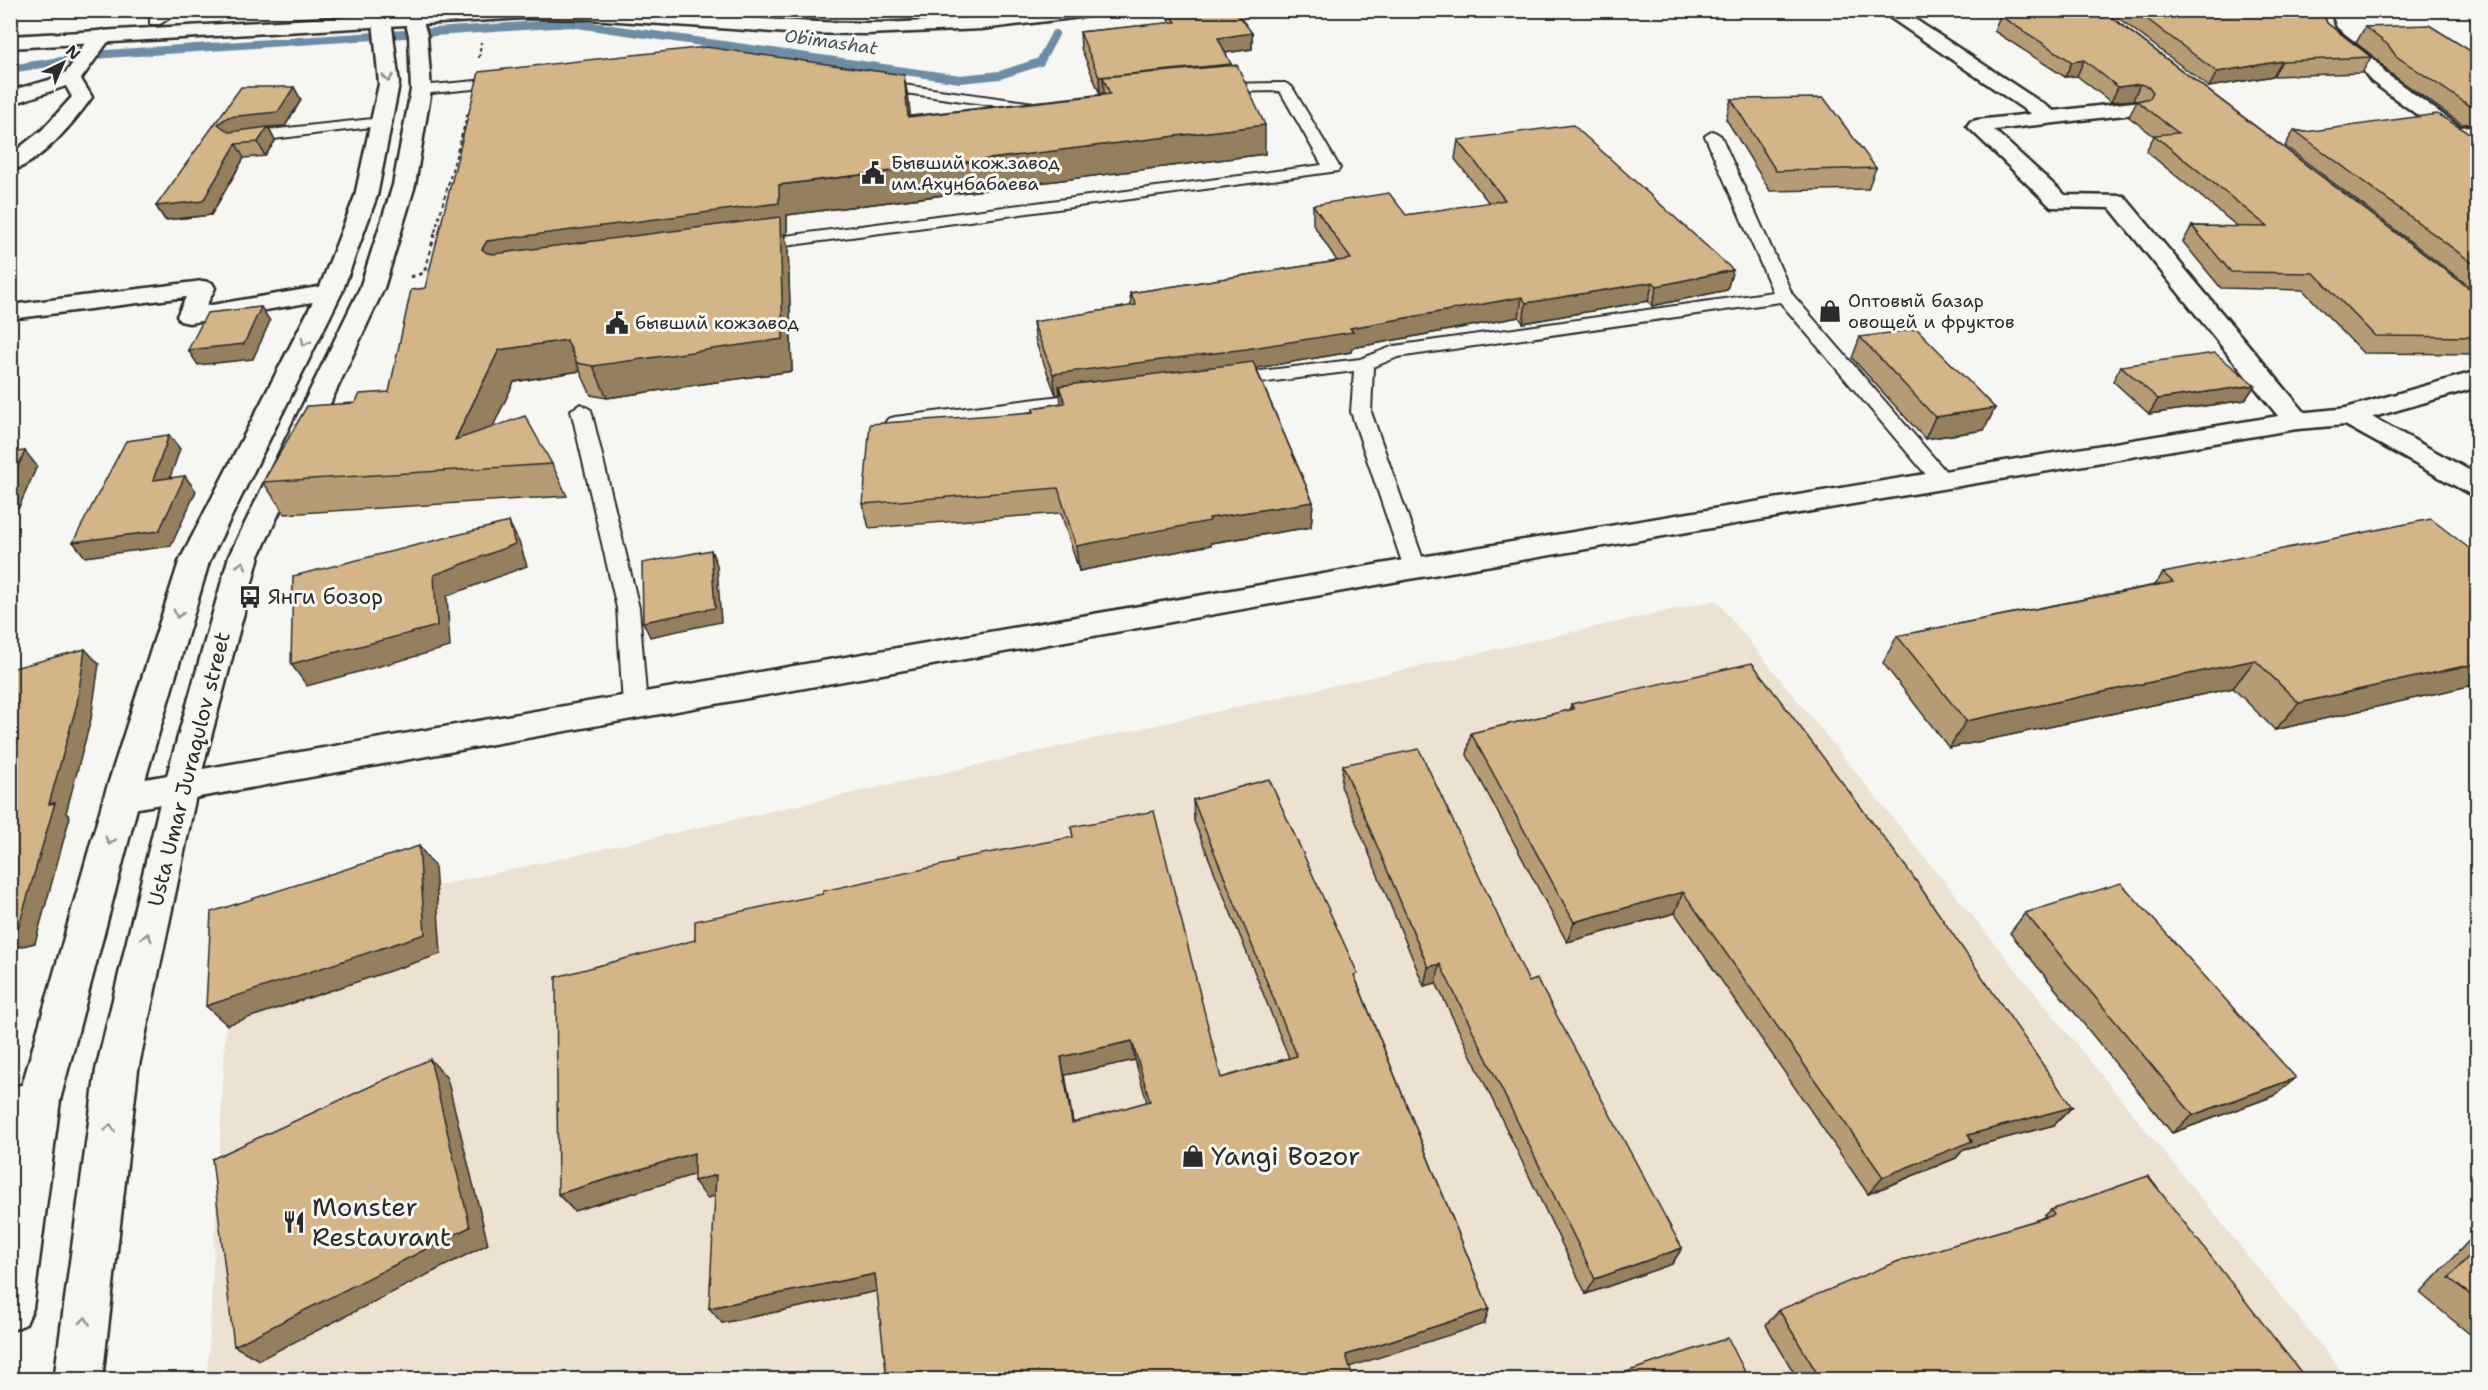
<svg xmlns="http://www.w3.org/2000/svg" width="2488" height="1390" font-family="'Shantell Sans',sans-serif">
<rect width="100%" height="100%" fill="#f6f6f2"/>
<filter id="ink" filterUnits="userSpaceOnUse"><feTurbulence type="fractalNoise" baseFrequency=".0167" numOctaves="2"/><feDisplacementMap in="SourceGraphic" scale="12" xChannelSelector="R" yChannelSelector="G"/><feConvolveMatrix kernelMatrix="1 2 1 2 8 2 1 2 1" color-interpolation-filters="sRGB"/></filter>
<g filter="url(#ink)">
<polygon fill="#ece2d2" points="1716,600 2348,1379 207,1380 231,932"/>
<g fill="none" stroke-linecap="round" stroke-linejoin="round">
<polyline stroke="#6c8da5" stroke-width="8" points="10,69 106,54 570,23 960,79 1000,75 1040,62 1055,34"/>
<g stroke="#2b2b2b" stroke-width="4">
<g id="service">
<polygon points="165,10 182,10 160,24 150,24 150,18"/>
<polygon points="509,78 516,82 514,85 421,94 414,90 421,86"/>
<polygon points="874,81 1034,103 1048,102 1055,106 1053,109 1034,111 869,88 867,85 869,82"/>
<polygon points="1285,83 1292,87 1340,168 1338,171 755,250 747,245 755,240 1322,165 1280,91 1217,92 1210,88 1217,84"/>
<polygon points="382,118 387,119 389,122 387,125 241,143 233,138 241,133"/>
<polygon points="1713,131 1721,136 1792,294 1948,474 1951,479 1948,484 1934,484 1780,302 1398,357 1373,367 1371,412 1426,568 1423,573 1415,575 1407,573 1404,568 1351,412 1354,371 1228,387 1218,381 1228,375 1360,359 1394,346 1773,292 1705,136"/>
<polygon points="1092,392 1102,398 1099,402 895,429 888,427 885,423 888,419 895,417"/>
<polygon points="581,404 591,410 639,608 647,706 644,712 635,715 626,712 623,706 617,608 571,410"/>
</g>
</g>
<g stroke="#2b2b2b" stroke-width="5">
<g id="minor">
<polygon points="1879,10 1901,10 2054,111 2133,102 2140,104 2143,108 2140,112 2133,114 1994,130 2065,195 2124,196 2307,415 2311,421 2307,427 2297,429 2287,427 2110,208 2051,207 1967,126 1970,122 1977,120 2031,114"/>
<polygon points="2310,10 2328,10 2335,29 2377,62 2385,73 2460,127 2478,126 2478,138 2449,138 2371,81 2363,70 2320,36"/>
<path d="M 103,30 L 112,36 L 81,79 L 92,97 C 75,121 40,164 10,171 L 10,155 L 42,130 L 72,97 L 66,86 L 10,105 L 10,91 C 23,86 58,80 65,73 C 78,60 83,35 103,30 Z"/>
<polygon points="203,281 212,283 215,288 206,306 330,285 339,287 342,292 339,297 330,299 189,323 180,321 177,316 186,297 10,319 10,305"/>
<polygon points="2478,371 2478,387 2349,424 2339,422 2336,416 2339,410"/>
<polygon points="39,1080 54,1086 60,1100 54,1114 10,1128 10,1088"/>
</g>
</g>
<g stroke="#2b2b2b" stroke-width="5">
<polygon id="tertiary" points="2349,408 2359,410 2478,475 2478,496 2468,493 2345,425 2297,429 1415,578 122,811 110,807 104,797 110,787 122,783 1415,558 2297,413"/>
</g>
<g stroke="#2b2b2b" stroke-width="5">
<g id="secondary">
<polygon points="372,10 390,10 399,84 377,196 342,292 209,562 140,797 60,1100 33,1308 26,1324 10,1331 10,1151 18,1100 104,797 179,562 318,292 355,196 379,84"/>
<polygon points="407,10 425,10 422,18 427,35 431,90 415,185 384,288 259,556 198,786 138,1070 102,1380 54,1380 96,1070 164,786 229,556 360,288 393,185 411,90 409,35 404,18"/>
</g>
</g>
<g stroke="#2b2b2b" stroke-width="5">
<path id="primary" d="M 471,10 C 524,10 577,9 630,10 C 709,13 787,23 866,23 C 946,23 1026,10 1106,10 L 1097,15 L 982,29 L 866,34 L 788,33 L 590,19 L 524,18 L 10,48 L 10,36 Z"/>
</g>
<g stroke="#2b2b2b" stroke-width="2" stroke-dasharray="4 3" stroke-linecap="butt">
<polyline points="479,58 481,42"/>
<polyline points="435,232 468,112"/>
</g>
<polyline stroke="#2b2b2b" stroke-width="3" stroke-dasharray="4.5 4" stroke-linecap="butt" points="410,277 424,273 436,230"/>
<use href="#service" fill="#f6f6f2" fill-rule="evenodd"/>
<use href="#minor" fill="#f6f6f2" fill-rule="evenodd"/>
<use href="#tertiary" fill="#f6f6f2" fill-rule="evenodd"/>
<use href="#secondary" fill="#f6f6f2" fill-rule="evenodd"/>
<use href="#primary" fill="#f6f6f2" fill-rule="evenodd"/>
</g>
<g fill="#b69c75" stroke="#2b2b2b" stroke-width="1.5" fill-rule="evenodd">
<polygon points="2026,10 2322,10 2327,23 2371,57 2362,73 2273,76 2209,87 2117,17 2109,15 2478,295 2478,354 2363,353 2303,290 2221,288 2183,242 2192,226 2238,227 2146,151 2154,136 2129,117 2137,101 2133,100 2111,102 2077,76 2065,77 1994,31 2000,16 2028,12"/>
<polygon points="1168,11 1252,33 1252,49 1225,53 1231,64 1265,154 787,215 787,234 784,234 788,248 792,371 607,398 591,395 580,371 514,382 492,427 552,464 567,496 285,514 263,482 355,403 389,392 909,103 910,116 1104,94 1104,93 1100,94 1081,48 1080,32 1169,23"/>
<polygon points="2365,27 2472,52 2478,51 2478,123 2462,124 2387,71 2378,60 2356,43"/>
<polygon points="294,87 301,100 285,126 268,127 275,141 265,156 244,158 211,215 165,220 156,206"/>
<polygon points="1731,99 1876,168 1868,189 1770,191 1726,119"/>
<polygon points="2294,130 2305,132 2478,138 2478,293 2285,146"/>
<polygon points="1458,140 1727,290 1652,306 1648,301 1523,323 1519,317 1352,348 1351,352 1256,368 1313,502 1311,527 1211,543 1211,545 1079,571 1061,513 869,528 863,504 1033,412 1033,408 1061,403 1060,394 1056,395 1036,343 1033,322 1131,306 1130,293 1337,261 1313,224 1313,205 1406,215 1489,203 1455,159"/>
<polygon points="1860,337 1995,408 1984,430 1925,439 1852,358"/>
<polygon points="2121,366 2255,385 2245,400 2149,414 2113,381"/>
<polygon points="2478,555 2478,684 2275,730 2233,688 1949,748 1883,663 1897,636 2155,585 2163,573"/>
<polygon points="1571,704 2072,1107 2054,1125 1964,1149 1956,1158 1868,1194 1675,913 1567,942 1467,755 1471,733 1570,710"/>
<polygon points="1343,765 1529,982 1682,1248 1672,1264 1586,1294 1436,983 1424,986 1341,786"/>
<path d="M 1193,800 L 1357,982 L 1489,1309 L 1484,1324 L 877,1291 L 722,1323 L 715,1196 L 707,1198 L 694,1174 L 574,1211 L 558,1194 L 695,940 L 823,894 L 1221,1078 L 1289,1058 L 1194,821 ZM 1135,1060 L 1147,1102 L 1073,1123 L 1065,1075 Z"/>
<polygon points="2025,913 2274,1096 2172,1133 2010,933"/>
<polygon points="2051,1210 2307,1380 1798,1380 1766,1325 1779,1310 2042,1218"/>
<polygon points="2478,1231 2478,1341 2420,1293"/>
<polygon points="1626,1372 1749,1380 1621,1380"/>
</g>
<g fill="#947f5f" stroke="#2b2b2b" stroke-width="1.5">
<polygon points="1252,33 1252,49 1218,54 1218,38"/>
<polygon points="2084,60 2077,76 2065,77 2072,62"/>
<polygon points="2282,61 2273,76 2209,87 2217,72"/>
<polygon points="1231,64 1231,81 1103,77 1104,93 1100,94 1099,77"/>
<polygon points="904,75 909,103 913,146 908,117"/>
<polygon points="2140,84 2133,100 2111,102 2118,87"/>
<polygon points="294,87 301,100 285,126 268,127 275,141 265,156 258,142 226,137 218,124 228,117"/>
<polygon points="1265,125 1265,154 787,215 787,234 784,234 788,248 792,371 607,398 593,366 482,249 487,241 779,185"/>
<polygon points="236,144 244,158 211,215 165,220 156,206"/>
<polygon points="1733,270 1727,290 1652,306 1657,286"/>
<polygon points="1653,282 1648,301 1523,323 1526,303"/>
<polygon points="1522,297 1519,317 1352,348 1351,352 1246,370 1059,386 1060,394 1056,395 1053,374 1350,328"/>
<polygon points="261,307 270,321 253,359 198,365 188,350"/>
<polygon points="567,340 580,371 514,382 473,469 455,440 499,350"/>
<polygon points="2255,385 2245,400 2149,414 2158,399"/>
<polygon points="1995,408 1984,430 1925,439 1935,417"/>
<polygon points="169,435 180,449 164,495 153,480"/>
<polygon points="25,451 37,466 19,507 10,508 10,483"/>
<polygon points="185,476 196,491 171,546 85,557 73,542"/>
<polygon points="1313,502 1311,527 1211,543 1211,545 1079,571 1076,546 1209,518"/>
<polygon points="509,522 520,544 527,566 447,596 450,647 307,686 291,664 434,575"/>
<polygon points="711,550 717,565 721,622 650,637 643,622"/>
<polygon points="85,649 99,664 91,719 66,813 70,817 35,943 10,949 10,931 49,804"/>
<polygon points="2255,660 2233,688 1949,748 1966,721"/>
<polygon points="2478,663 2478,684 2275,730 2299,703"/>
<polygon points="419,846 435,867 441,954 227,1025 206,1006"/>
<polygon points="1683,892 1675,913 1567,942 1574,922"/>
<polygon points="1440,964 1436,983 1424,986 1428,967"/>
<polygon points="1132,1041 1135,1060 1065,1075 1076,1141 1061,1057"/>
<polygon points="430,1059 447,1078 488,1244 259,1360 234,1346"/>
<polygon points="2296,1078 2274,1096 2172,1133 2193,1115"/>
<polygon points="2072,1107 2054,1125 1964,1149 1956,1158 1868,1194 1883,1177 1968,1135"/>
<polygon points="694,1153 706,1171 574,1211 558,1194"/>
<polygon points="716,1175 728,1192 707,1198 694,1181"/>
<polygon points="1682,1248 1672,1264 1586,1294 1595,1279"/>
<polygon points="875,1274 883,1290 722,1323 709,1308"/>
<polygon points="1489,1309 1484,1324 1343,1369 1346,1355"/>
</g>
<g fill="#d4b588" stroke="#2b2b2b" stroke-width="1.5" fill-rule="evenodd">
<polygon points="1175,10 1235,10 1252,33 1218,38 1231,64 1099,77 1080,32 1176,22 1168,11"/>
<polygon points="2044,10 2106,10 2107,14 2478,295 2478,337 2375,336 2314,273 2231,272 2192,226 2268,227 2154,135 2178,133 2137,101 2150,98 2153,92 2149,87 2140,84 2118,87 2084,60 2072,62 2000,16"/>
<polygon points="2135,10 2322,10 2327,23 2371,57 2282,61 2217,72"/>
<polygon points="2429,25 2472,52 2478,51 2478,108 2473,108 2396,56 2388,45 2365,27"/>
<polygon points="706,47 904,75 908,117 1110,94 1103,77 1237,65 1265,125 779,185 779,203 487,241 482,249 487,253 494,254 780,217 783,339 593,366 577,363 567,340 499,350 455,440 525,416 552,464 263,482 307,406 355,403 360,394 389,392 411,290 425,288 479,72"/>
<polygon points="241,87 294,87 278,112 228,117 218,124 229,132 268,127 258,142 236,144 203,201 156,206"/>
<polygon points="1824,98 1876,168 1776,171 1731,99"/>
<polygon points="2437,114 2478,138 2478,267 2294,130 2305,132"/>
<polygon points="1573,125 1733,270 1657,286 1653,282 1526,303 1522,297 1350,328 1353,332 1246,349 1053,374 1033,322 1136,305 1130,293 1351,259 1313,205 1389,193 1406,215 1505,200 1458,140"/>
<polygon points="261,307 244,344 188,350 207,313"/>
<polygon points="1917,329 1995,408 1935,417 1860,337"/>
<polygon points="2215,353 2255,385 2158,399 2121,366"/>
<polygon points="1253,362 1313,502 1209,518 1210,521 1076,546 1058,488 863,504 870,424 1034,412 1033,408 1065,403 1059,386"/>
<polygon points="169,435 153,480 185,476 159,531 73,542 126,441"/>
<polygon points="25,451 10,483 10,453"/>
<polygon points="2431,519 2478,555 2478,663 2299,703 2255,660 1966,721 1897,636 2173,582 2163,573"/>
<polygon points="509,522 515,544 434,575 437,626 291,664 293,576"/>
<polygon points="711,550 715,608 643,622 642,563"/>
<polygon points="85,649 77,704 49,804 55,803 18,929 10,931 10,669"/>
<polygon points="1752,663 1912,875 2072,1107 1968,1135 1972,1141 1883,1177 1683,892 1574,922 1471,733 1574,709 1571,704"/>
<polygon points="1419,749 1529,982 1537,979 1682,1248 1595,1279 1440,964 1428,967 1343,765"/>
<path d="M 1269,779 L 1358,974 L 1354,975 L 1489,1309 L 1346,1355 L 1354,1380 L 887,1380 L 875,1274 L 709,1308 L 716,1175 L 694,1181 L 694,1153 L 558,1194 L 556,977 L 695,940 L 695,921 L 823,894 L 823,891 L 956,862 L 956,859 L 1073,837 L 1071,827 L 1154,811 L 1221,1078 L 1297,1056 L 1193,800 ZM 1132,1041 L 1150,1101 L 1072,1123 L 1061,1057 Z"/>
<polygon points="419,846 425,934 206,1006 211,912"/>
<polygon points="2121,883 2296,1078 2193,1115 2025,913"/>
<polygon points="430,1059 470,1227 234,1346 212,1159"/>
<polygon points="2148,1176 2307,1380 1821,1380 1779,1310 1899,1261 2054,1215 2051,1210"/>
<polygon points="2478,1246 2478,1301 2449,1278"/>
<polygon points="1728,1338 1749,1380 1629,1380 1626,1372"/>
</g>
<defs><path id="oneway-chevron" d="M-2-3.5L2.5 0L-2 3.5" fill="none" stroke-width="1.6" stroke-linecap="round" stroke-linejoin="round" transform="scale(1.5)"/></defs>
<g stroke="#90908e">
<use href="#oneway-chevron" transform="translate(388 78) rotate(86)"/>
<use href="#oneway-chevron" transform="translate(305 342) rotate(117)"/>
<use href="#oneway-chevron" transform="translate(242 565) rotate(-74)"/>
<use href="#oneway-chevron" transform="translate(178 614) rotate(107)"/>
<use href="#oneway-chevron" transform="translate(110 841) rotate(105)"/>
<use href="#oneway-chevron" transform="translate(147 937) rotate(-77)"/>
<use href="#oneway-chevron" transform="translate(110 1128) rotate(-83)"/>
<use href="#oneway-chevron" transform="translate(85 1321) rotate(-83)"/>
</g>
</g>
<defs>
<g id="civic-bare" transform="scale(1.8)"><path d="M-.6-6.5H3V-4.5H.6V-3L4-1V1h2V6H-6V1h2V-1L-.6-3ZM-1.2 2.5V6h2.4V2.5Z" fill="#2b2b2b" stroke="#f6f6f2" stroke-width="2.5" paint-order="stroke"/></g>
<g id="shop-bare" transform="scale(1.8)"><path d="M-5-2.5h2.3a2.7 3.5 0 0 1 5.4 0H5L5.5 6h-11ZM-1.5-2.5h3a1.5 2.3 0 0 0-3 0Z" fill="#2b2b2b" stroke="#f6f6f2" stroke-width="2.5" paint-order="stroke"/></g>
<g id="bus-bare" transform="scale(1.8)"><path d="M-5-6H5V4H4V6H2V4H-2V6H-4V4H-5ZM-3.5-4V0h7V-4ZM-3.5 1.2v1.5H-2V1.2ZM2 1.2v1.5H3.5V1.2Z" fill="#2b2b2b" stroke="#f6f6f2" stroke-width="2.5" paint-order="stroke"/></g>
<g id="restaurant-bare" transform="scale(1.8)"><path d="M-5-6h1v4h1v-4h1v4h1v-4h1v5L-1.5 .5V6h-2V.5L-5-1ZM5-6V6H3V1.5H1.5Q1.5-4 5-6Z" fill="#2b2b2b" stroke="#f6f6f2" stroke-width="2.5" paint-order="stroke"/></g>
</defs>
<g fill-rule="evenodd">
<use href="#civic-bare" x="873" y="173"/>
<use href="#shop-bare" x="1830" y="311"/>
<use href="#civic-bare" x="617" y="323"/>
<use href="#bus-bare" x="250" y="597"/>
<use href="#shop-bare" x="1193" y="1156"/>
<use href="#restaurant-bare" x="294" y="1222"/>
</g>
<g text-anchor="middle" stroke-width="6" stroke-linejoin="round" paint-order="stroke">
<g font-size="18" font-style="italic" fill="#46545e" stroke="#f6f6f2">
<text transform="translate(831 42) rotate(8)" y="6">Obimashat</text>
</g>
<g font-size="18" fill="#2b2b2b" stroke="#f6f6f2" text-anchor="start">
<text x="891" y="169">Бывший кож.завод<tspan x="891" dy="21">им.Ахунбабаева</tspan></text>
<text x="1848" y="307">Оптовый базар<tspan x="1848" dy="21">овощей и фруктов</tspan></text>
<text x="635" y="329">бывший кожзавод</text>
</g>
<g font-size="21" fill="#2b2b2b" stroke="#f6f6f2" text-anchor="start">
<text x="268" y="604">Янги бозор</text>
</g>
<g font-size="21" fill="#2b2b2b" stroke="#f6f6f2">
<text transform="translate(189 769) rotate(-76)" y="7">Usta Umar Juraqulov street</text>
</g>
<g font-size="26" fill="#2b2b2b" stroke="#f6f6f2" text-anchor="start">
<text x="1211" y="1165">Yangi Bozor</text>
<text x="312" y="1216">Monster<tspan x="312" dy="30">Restaurant</tspan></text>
</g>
</g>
<rect width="2488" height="1390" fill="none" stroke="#f6f6f2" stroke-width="36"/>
<rect x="18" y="18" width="2452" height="1354" fill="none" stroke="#2b2b2b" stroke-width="2" filter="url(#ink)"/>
<g transform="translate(63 63) rotate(44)" stroke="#f6f6f2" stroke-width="4.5" paint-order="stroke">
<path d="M0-4.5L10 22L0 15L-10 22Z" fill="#2b2b2b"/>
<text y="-9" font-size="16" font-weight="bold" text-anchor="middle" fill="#2b2b2b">N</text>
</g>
</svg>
